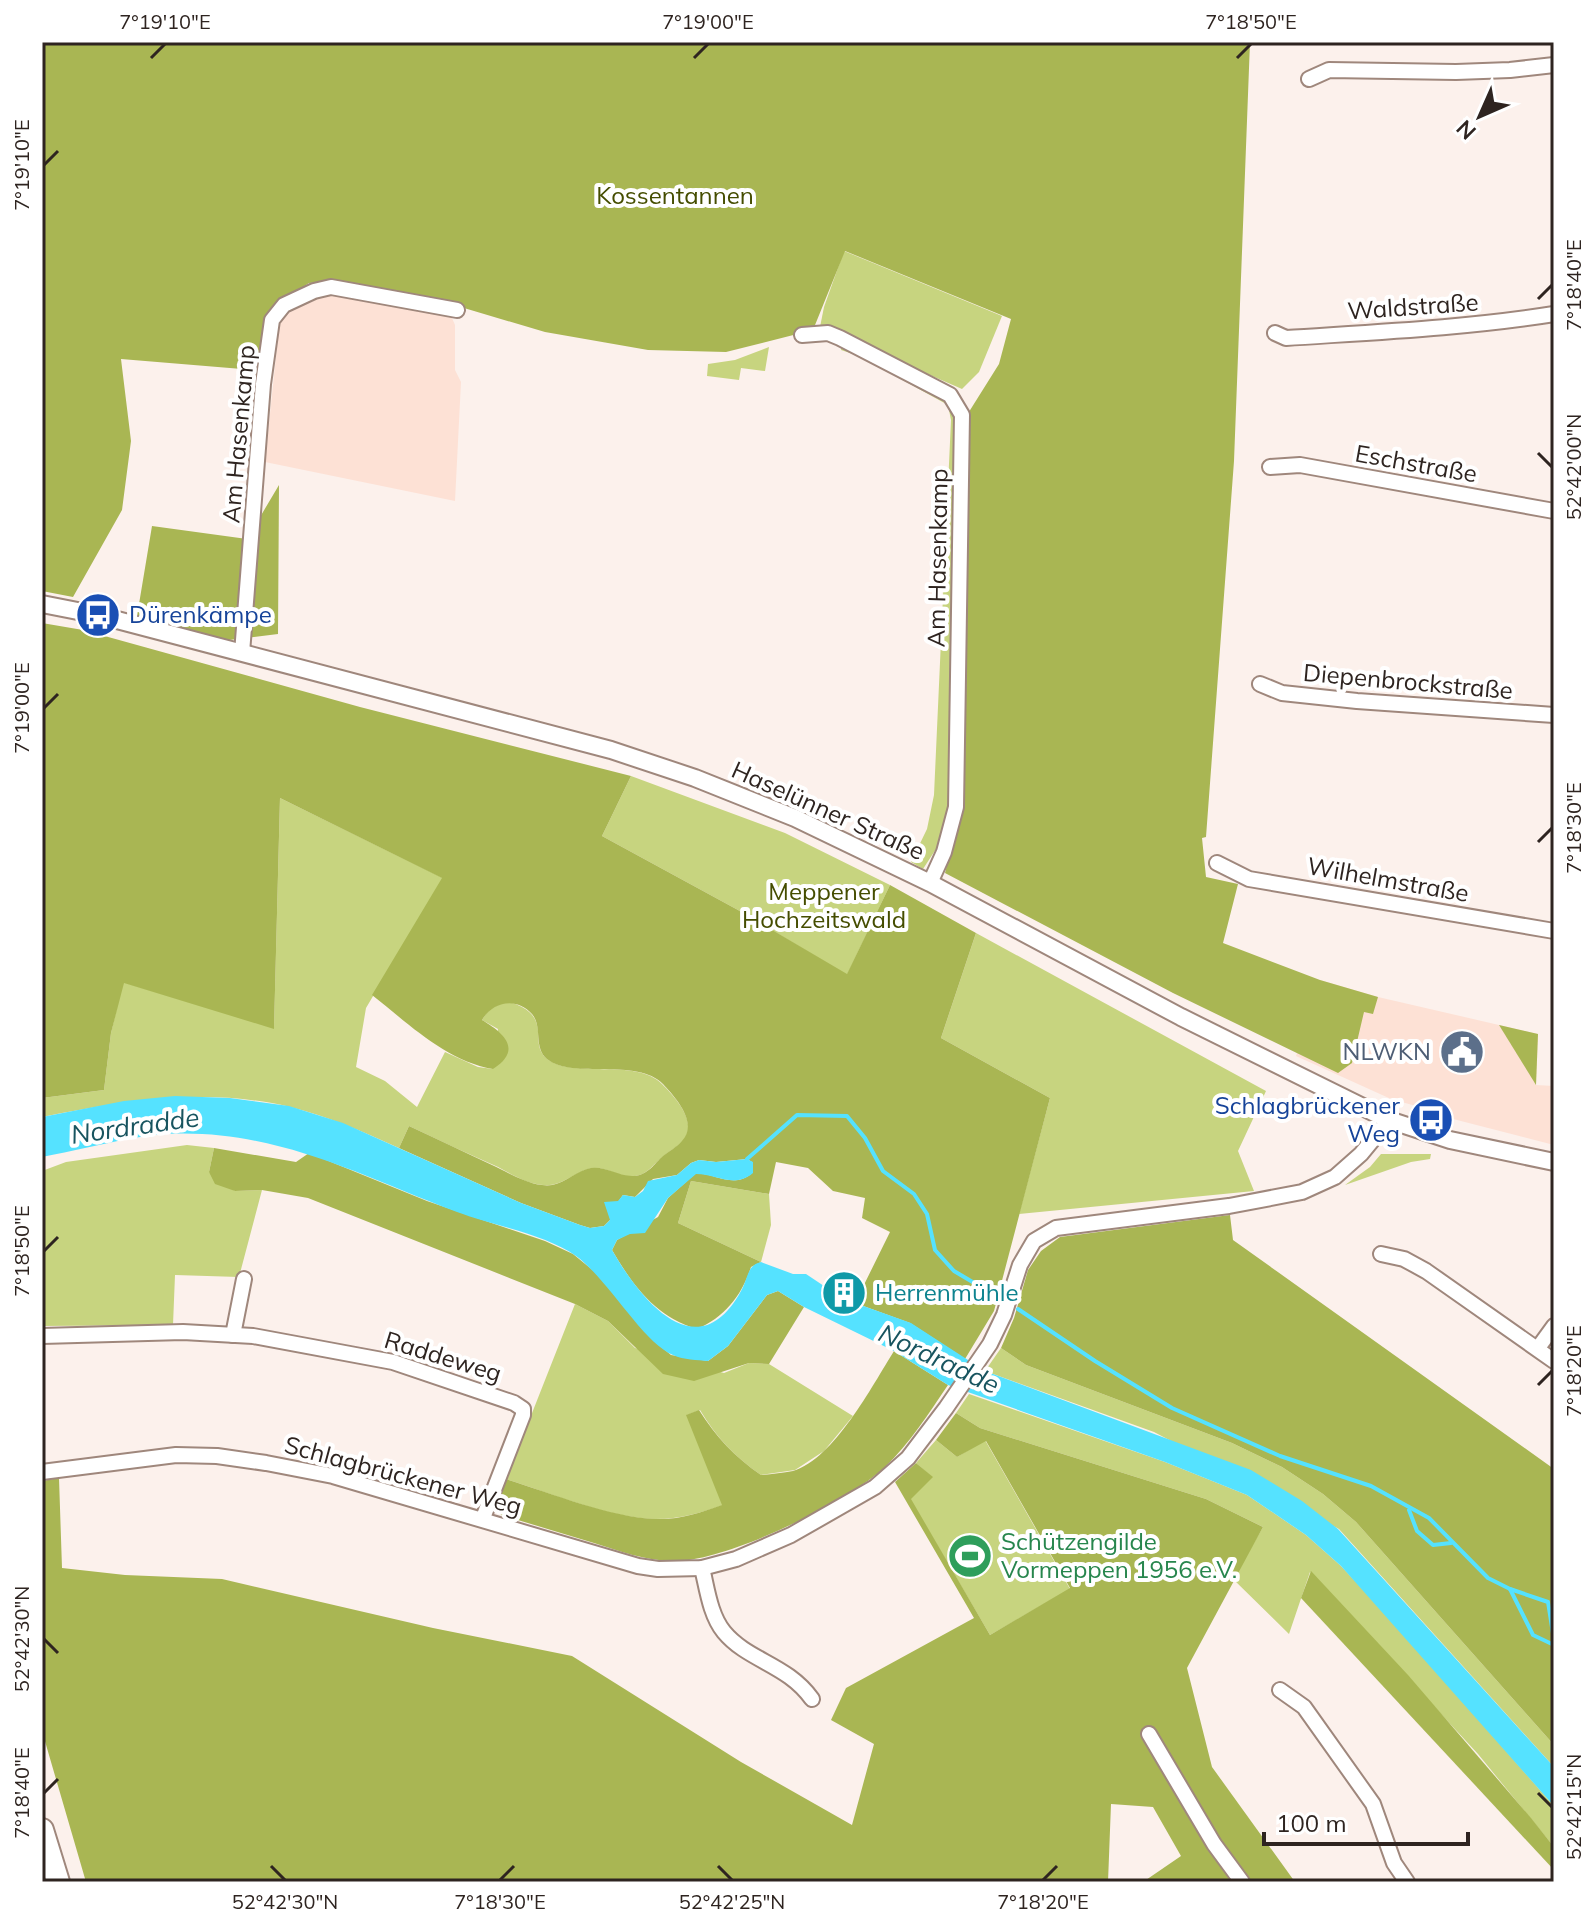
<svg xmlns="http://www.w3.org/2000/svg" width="1596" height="1924" font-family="Mulish,sans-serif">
<rect width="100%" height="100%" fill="#fcf1ec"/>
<g fill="#fde1d5">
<polygon points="324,292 451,316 455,325 455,370 461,382 455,501 265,462 280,318"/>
<polygon points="1320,980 1378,997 1538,1034 1536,1085 1554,1086 1554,1145 1426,1112 1423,1108 1391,1099 1296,1056"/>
</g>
<g fill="#c7d47f">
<polygon points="844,251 1002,316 979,372 962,389 820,327 824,307"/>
<polygon points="842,341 950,403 956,418 952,806 936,849 923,869 911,862 927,829 934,795 951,420 948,405 859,356 841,350"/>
<polygon points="769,347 765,371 741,368 739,380 707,376 708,364 735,360"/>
<polygon points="631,776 785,833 890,885 847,975 738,910 602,836"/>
<path d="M 280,798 L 443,878 L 366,1008 L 356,1067 L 385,1081 L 417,1107 L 445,1052 L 478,1067 L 493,1069 L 498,1029 L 482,1020 C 488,1010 494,1005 505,1003 C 513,1002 515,1004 522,1007 C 549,1022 530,1043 546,1058 C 571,1080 636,1057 662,1084 C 675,1097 699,1123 683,1141 C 676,1148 666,1153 659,1160 C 651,1167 646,1175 635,1176 C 618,1178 604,1164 588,1169 C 572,1174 561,1187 543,1185 C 527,1184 511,1174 498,1167 C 468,1154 439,1140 409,1126 L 399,1148 C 363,1132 328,1116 290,1107 C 207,1087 124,1101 42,1117 L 42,1098 L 104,1090 L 111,1033 L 123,982 L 274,1028 Z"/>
<polygon points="976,933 1266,1091 1238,1151 1254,1191 1019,1214 1050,1098 941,1038"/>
<polygon points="187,1145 214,1148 209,1172 235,1191 262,1190 239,1277 175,1275 173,1325 42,1326 42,1171 66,1162"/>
<polygon points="1381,1154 1431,1154 1430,1159 1411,1162 1345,1185 1370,1167"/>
<polygon points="691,1181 769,1194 771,1225 761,1262 678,1223"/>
<path d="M 575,1304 L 608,1321 L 635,1348 L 724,1373 L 749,1363 L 769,1364 L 853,1416 L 824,1451 L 795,1470 L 761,1475 C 735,1457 716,1437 700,1410 L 687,1415 L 723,1505 C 701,1513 679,1519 656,1519 C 609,1518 551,1493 506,1479 Z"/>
<polygon points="1001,1348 1026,1365 1232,1443 1282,1467 1323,1494 1356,1522 1554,1745 1554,1767 1339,1529 1154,1432 985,1371"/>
<polygon points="969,1394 1165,1462 1247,1495 1306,1535 1341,1566 1393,1622 1554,1806 1554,1847 1478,1754 1310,1572 1289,1634 1233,1579 1263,1527 1206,1499 980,1428 956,1413"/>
<polygon points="936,1440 957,1457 985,1440 1070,1589 990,1635 910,1499 932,1477 916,1463"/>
</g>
<g fill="#a9b653">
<polygon points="42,42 1250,42 1234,461 1206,837 1202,838 1206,877 1238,884 1223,943 1320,980 1378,997 1373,1014 1364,1012 1352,1063 1338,1073 1173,993 945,873 961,808 967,415 999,364 1011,319 845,251 813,330 726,352 648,350 545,332 464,308 326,282 309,283 269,310 254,370 121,359 131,441 122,510 73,597 42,591"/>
<polygon points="279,485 278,634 229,640 137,616 152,526 247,539"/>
<path d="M 42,623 L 83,630 L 360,707 L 631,776 L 602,836 L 738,910 L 847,974 L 890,885 L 976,933 L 941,1038 L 1050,1098 L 994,1311 L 965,1359 L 910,1323 L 855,1303 L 890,1232 L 862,1218 L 865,1198 L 833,1191 L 808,1168 L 776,1162 L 769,1194 L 691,1181 L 678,1223 L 761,1262 L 751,1267 C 742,1295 725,1317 697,1329 C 656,1317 633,1286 612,1250 L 617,1240 L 658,1217 L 668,1198 L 696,1173 C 717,1174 734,1189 752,1173 L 752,1162 L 747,1159 L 716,1162 L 699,1160 L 691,1163 L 677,1175 L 653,1179 L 635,1197 L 623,1195 L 610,1213 L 610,1220 L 604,1226 L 590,1228 L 580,1225 L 521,1203 L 399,1148 L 409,1126 C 437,1139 464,1152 492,1165 C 507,1172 525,1183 542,1185 C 560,1188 571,1174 587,1169 C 603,1164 618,1177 634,1176 C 648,1175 654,1164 663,1156 C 669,1151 677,1147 682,1141 C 699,1123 675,1097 663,1084 C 637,1057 573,1080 547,1059 C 533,1047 543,1027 532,1014 C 517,997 493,1001 482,1020 C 504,1033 523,1050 493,1069 C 446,1061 409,1024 372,995 L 442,878 L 280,798 L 274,1029 L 124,983 L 111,1033 L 104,1090 L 42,1098 Z"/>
<polygon points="1499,1025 1538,1034 1536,1085"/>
<polygon points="214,1148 296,1162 309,1153 427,1201 545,1241 573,1254 595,1272 653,1340 671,1355 708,1361 728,1346 767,1295 778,1291 804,1307 769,1364 749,1363 694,1381 663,1374 608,1321 575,1304 308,1198 262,1190 235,1191 215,1184 209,1172"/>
<polygon points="1230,1215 1233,1240 1554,1469 1554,1745 1356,1522 1323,1494 1282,1467 1232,1443 1026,1365 1001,1348 1014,1318 1028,1270 1041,1251 1060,1237"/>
<path d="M 894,1351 L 948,1385 C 929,1413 910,1443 885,1467 C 848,1502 722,1564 671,1561 C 644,1560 619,1551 594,1543 C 563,1534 532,1524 501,1515 L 496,1504 L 506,1479 C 551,1493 609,1517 656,1519 C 679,1520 700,1513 722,1505 L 686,1415 L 699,1410 C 716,1437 735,1457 761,1475 C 772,1474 783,1473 793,1471 C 834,1459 872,1386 894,1351 Z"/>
<polygon points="956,1413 980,1428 1206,1499 1263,1527 1187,1668 1212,1767 1295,1882 1143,1882 1181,1856 1153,1807 1111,1804 1108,1882 86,1882 42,1731 42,1481 59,1478 62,1568 125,1575 222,1579 433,1628 572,1656 741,1762 852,1825 874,1744 831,1720 846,1688 974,1618 895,1482 916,1463 933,1477 911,1499 990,1635 1070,1588 986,1441 957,1457 936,1440"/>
<polygon points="1311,1571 1408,1675 1531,1818 1554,1847 1554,1870 1301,1598"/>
</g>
<path fill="#55e2ff" d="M 175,1096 L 230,1098 L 289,1106 L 343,1123 L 521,1203 L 580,1225 L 590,1228 L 604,1226 L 610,1220 L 604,1202 L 618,1201 L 623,1195 L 635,1197 L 643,1191 L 648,1181 L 677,1175 L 691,1163 L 699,1160 L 716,1162 L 747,1159 L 753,1162 L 753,1173 C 734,1189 717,1174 696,1174 L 668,1198 L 645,1233 L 630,1234 L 617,1240 L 612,1250 C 640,1299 697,1371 741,1291 C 748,1279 747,1265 761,1262 L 793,1274 L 806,1274 L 830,1290 L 828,1297 L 851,1309 L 855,1303 L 911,1323 L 985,1371 L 1251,1470 L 1302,1501 L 1338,1529 L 1554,1767 L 1554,1806 L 1341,1566 L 1306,1535 L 1247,1495 L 1165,1462 L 948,1385 L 894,1351 L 804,1307 L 778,1291 L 767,1295 L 728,1346 L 708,1361 C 697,1360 684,1360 673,1355 C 643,1343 608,1279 576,1256 C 547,1235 492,1225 457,1212 C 358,1175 277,1129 167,1134 C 130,1136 80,1150 42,1157 L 42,1117 L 124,1101 Z"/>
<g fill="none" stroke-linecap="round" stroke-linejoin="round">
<g stroke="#55e2ff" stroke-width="4">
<polyline points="747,1159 797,1115 847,1116 865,1138 883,1171 914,1194 927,1214 935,1250 954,1271 998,1297"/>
<polyline points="1018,1309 1095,1361 1172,1408 1280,1456 1371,1486 1429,1518 1488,1578 1510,1589 1533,1635 1554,1645"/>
<polyline points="1409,1510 1417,1531 1433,1545 1451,1543"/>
<polyline points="1510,1589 1548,1602 1554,1640"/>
</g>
<g stroke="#9f877c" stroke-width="18">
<g id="minor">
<polyline points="1309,79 1329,70 1456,72 1510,70 1554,65"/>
<path d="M 1275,333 L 1286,338 C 1376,332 1466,328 1554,314"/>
<polyline points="802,335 828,333 840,338 950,395 962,415 956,807 944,852 930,883"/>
<polyline points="1270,467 1300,465 1554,511"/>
<polyline points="242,653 263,384 272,320 284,305 314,291 331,287 457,310"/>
<polyline points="1260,684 1282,693 1357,701 1554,715"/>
<polyline points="1217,863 1249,879 1554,931"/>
<polyline points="1381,1254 1404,1259 1426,1271 1554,1361"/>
<polyline points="233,1335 244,1279"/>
<polyline points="42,1336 183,1332 253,1336 393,1362 514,1403 523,1409 523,1415 483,1518"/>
<polyline points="1538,1348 1554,1326"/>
<polyline points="42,1472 176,1455 217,1456 266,1463 333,1476 638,1566 658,1569 702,1568 736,1559 791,1535 875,1487 908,1458 946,1408 990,1344 1004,1315 1020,1265 1034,1241 1056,1228 1229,1206 1302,1192 1335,1177 1361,1154 1389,1120"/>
<path d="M 702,1568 C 707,1588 710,1615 724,1632 C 748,1661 787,1664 812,1699"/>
<polyline points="1280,1690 1304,1707 1373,1804 1394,1863 1407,1882"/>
<polyline points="1149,1734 1214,1844 1242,1882"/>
</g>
</g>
<g stroke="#9f877c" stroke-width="20">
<polyline id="tertiary" points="42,604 98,615 611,750 695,778 795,818 930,883 1181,1017 1389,1120 1450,1140 1554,1162"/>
</g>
<g stroke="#9f877c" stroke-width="26">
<polyline id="primary" points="42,1830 58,1882"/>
</g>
<use href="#minor" stroke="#fff" stroke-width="14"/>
<use href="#tertiary" stroke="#fff" stroke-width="16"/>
<use href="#primary" stroke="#fff" stroke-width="22"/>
</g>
<path fill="none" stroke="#2e2420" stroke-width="3" d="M 151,58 L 165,44M 694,58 L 708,44M 1237,58 L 1251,44M 44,165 L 58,151M 1538,299 L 1552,285M 1538,453 L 1552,467M 44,708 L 58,694M 1538,842 L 1552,828M 44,1251 L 58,1237M 1538,1385 L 1552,1371M 44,1639 L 58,1653M 44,1793 L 58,1779M 1538,1793 L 1552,1807M 271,1866 L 285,1880M 718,1866 L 732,1880M 500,1880 L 514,1866M 1043,1880 L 1057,1866"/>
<defs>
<g id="bus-disc" transform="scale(2.3)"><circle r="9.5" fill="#1a4fb4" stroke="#fff"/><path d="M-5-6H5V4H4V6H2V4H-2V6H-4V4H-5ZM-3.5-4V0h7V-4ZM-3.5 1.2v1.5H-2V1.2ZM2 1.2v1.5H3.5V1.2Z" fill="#fff"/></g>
<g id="civic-disc" transform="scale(2.3)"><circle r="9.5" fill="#5c6f8a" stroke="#fff"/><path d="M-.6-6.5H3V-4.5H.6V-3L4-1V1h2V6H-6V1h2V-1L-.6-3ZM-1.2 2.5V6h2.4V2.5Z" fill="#fff"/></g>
<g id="building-disc" transform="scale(2.3)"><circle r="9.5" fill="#0f9aa8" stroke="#fff"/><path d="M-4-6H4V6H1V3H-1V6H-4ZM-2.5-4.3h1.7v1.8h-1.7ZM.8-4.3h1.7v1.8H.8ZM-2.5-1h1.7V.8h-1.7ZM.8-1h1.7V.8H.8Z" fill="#fff"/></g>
<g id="stadium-disc" transform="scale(2.3)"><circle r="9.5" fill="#2e9e5b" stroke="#fff"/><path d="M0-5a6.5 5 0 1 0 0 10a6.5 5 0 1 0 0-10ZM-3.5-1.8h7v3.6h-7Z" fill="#fff"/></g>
</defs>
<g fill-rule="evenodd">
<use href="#bus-disc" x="98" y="615"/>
<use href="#civic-disc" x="1462" y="1052"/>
<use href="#bus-disc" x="1431" y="1120"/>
<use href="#building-disc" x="844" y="1293"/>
<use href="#stadium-disc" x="970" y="1556"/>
</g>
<g text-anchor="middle" stroke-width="8" stroke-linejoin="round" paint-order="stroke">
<g font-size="24" fill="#454d00" stroke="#fff">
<text x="675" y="204">Kossentannen</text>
<text x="824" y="900">Meppener<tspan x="824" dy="28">Hochzeitswald</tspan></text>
</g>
<g font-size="24" fill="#2e2420" stroke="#fff">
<text transform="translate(1413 307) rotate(-4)" y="8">Waldstraße</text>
<text transform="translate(239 434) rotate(-85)" y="8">Am Hasenkamp</text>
<text transform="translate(1416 464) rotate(10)" y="8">Eschstraße</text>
<text transform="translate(938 558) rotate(-89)" y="8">Am Hasenkamp</text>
<text transform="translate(1408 682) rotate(5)" y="8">Diepenbrockstraße</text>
<text transform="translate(828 811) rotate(24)" y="8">Haselünner Straße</text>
<text transform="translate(1388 880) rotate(10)" y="8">Wilhelmstraße</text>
<text transform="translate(443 1357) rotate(17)" y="8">Raddeweg</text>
<text transform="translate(403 1476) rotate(15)" y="8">Schlagbrückener Weg</text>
</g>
<g font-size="24" fill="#164399" stroke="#fff" text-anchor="start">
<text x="129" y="623">Dürenkämpe</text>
<text x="1400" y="1114" text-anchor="end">Schlagbrückener<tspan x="1400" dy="28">Weg</tspan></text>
</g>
<g font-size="24" fill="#4e5e75" stroke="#fff" text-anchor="end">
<text x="1431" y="1060">NLWKN</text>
</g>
<g font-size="24" fill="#0d838f" stroke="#fff" text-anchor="start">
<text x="875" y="1301">Herrenmühle</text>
</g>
<g font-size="24" fill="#27864d" stroke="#fff" text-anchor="start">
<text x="1001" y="1550">Schützengilde<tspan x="1001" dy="28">Vormeppen 1956 e.V.</tspan></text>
</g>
<g font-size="26" font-style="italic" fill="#18545f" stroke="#fff">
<text transform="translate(135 1126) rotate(-8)" y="9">Nordradde</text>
<text transform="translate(939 1359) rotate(25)" y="9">Nordradde</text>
</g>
</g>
<rect width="1596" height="1924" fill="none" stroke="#ffffff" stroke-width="88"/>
<g transform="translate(1480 116) rotate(225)" stroke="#ffffff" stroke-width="6" paint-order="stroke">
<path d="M0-6L14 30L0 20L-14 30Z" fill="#2e2420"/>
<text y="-12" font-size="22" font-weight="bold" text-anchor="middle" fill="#2e2420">N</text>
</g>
<path d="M1264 1832v12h204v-12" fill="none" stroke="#2e2420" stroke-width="4"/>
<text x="1276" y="1832" font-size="24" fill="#2e2420" stroke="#ffffff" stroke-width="6" paint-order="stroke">100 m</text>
<rect x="44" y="44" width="1508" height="1836" fill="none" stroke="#2e2420" stroke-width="3"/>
<g font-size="20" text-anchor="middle" fill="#2e2420">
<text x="165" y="29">7°19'10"E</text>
<text x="708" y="29">7°19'00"E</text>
<text x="1251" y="29">7°18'50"E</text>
<text transform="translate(22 165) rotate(-90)" y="7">7°19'10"E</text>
<text transform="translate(1574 285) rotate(-90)" y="7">7°18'40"E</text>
<text transform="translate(1574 467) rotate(-90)" y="7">52°42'00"N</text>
<text transform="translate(22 708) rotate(-90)" y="7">7°19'00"E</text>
<text transform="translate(1574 828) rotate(-90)" y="7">7°18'30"E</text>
<text transform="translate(22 1251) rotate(-90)" y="7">7°18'50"E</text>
<text transform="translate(1574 1371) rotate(-90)" y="7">7°18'20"E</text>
<text transform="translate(22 1639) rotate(-90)" y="7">52°42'30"N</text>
<text transform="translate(22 1793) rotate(-90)" y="7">7°18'40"E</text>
<text transform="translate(1574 1807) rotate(-90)" y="7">52°42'15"N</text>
<text x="285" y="1909">52°42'30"N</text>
<text x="500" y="1909">7°18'30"E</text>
<text x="732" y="1909">52°42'25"N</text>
<text x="1043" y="1909">7°18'20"E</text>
</g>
</svg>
